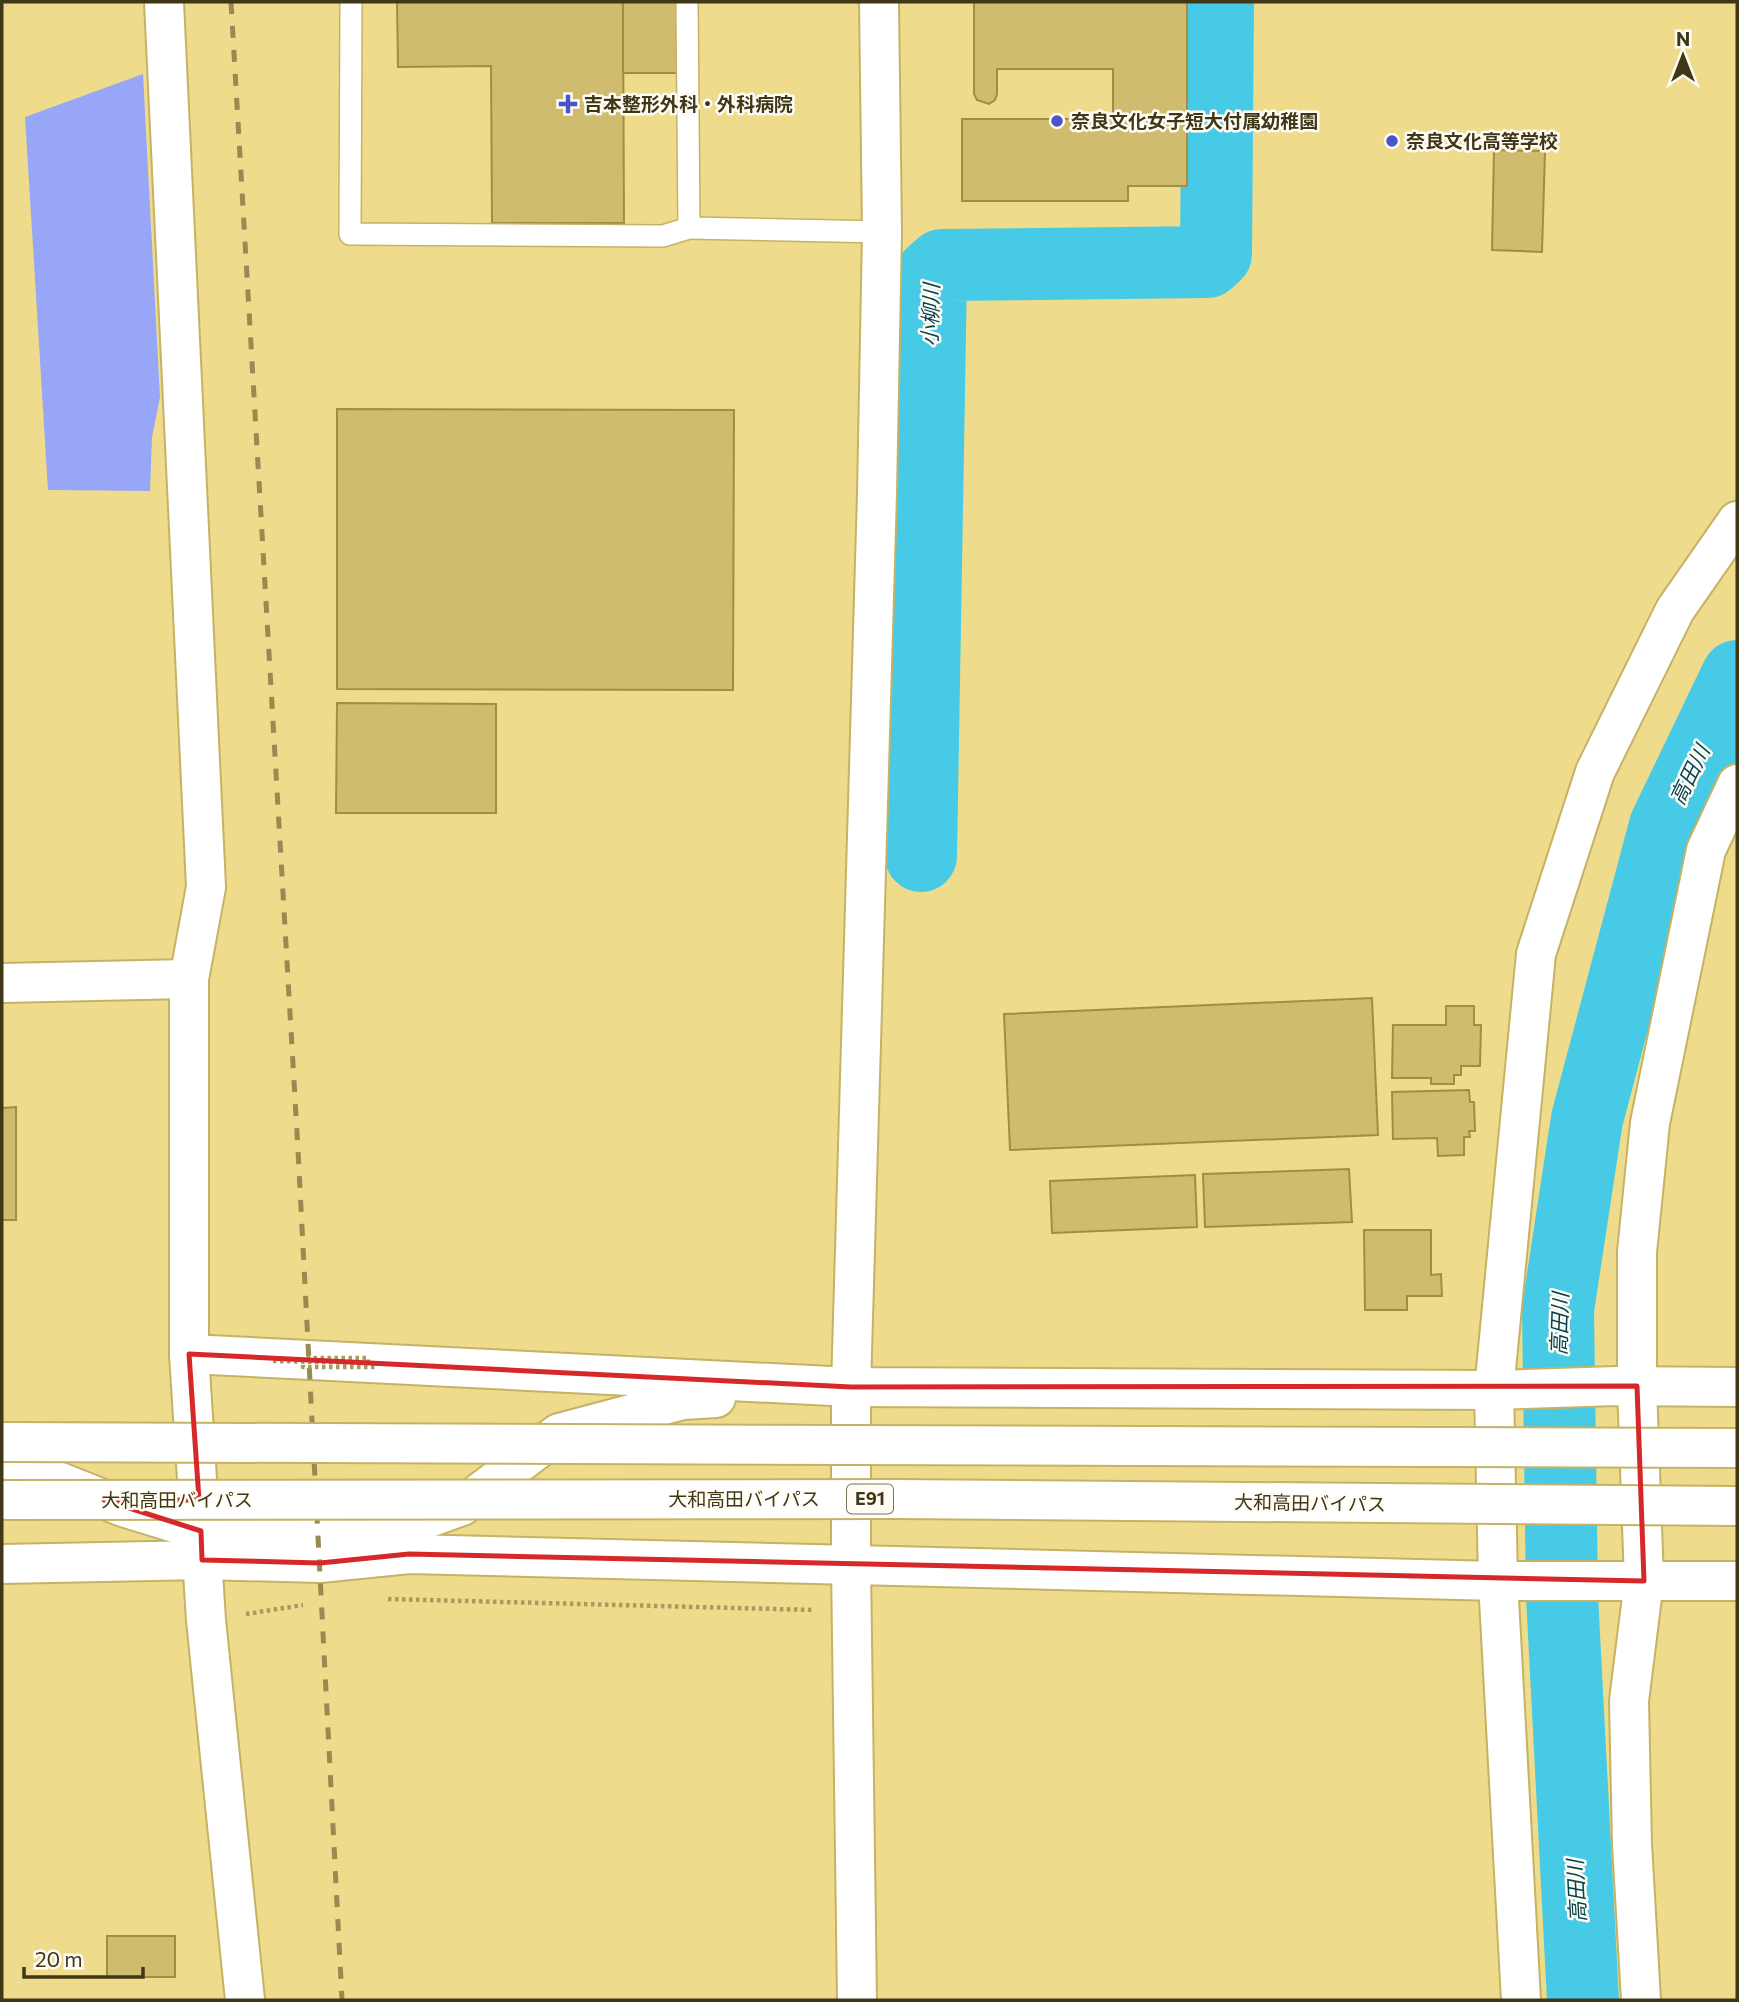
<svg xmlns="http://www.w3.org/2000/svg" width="1739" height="2002" font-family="Commissioner,'Noto Sans JP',sans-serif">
<rect width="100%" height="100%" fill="#efdb8c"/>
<polygon fill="#97a6f7" points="143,74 160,397 152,437 150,491 48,490 25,117"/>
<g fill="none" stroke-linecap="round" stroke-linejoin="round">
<g stroke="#47cae6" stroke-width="72">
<polyline points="921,856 931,275 942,265 1207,262 1216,254 1218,2"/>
<polyline points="1583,2000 1562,1596 1558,1309 1587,1119 1665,826 1737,676"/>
</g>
</g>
<g fill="#d0bc6e" stroke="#a28e40" stroke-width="2">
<polygon points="397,2 623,2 624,223 492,223 491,66 398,67"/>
<polygon points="623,2 681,2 682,73 623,73"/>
<polygon points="974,2 1187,2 1187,186 1128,186 1128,201 962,201 962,119 1113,119 1113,69 997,69 997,94 995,100 989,104 977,100 974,94"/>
<polygon points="1494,150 1545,151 1542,252 1492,250"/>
<polygon points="337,409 734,410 733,690 337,689"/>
<polygon points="337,703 496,704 496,813 336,813"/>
<polygon points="1372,998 1378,1135 1010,1150 1004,1014"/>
<polygon points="1446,1006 1474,1006 1474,1025 1481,1025 1480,1066 1461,1066 1461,1075 1454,1075 1454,1084 1431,1084 1431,1078 1392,1078 1393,1025 1446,1025"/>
<polygon points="1469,1090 1470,1102 1474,1102 1475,1131 1469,1131 1470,1137 1464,1137 1464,1155 1438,1156 1437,1138 1393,1139 1392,1092"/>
<polygon points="16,1107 16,1220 2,1220 2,1108"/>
<polygon points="1349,1169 1352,1222 1205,1227 1203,1174"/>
<polygon points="1195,1175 1197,1227 1052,1233 1050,1181"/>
<polygon points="1364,1230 1431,1230 1431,1275 1441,1274 1442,1296 1407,1296 1407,1310 1365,1310"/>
<rect x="107" y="1936" width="68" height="41"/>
</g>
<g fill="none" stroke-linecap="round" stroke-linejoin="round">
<g stroke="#c6b264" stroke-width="24">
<g id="service">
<polyline points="351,2 350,234 663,236 689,228"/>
<polyline points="687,2 689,228 882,232"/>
</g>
</g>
<g stroke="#c6b264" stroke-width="42">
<g id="minor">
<polyline points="164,2 206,887 189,979 189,1354 206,1620 245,2000"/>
<polyline points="2,983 189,979"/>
<polyline points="189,1354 851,1387 1494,1390 1617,1386 1737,1387"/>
<polyline points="851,1387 851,1565 857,2000"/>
<polyline points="2,1459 123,1507 201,1531 344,1536 409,1525 462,1506 559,1433 683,1400 716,1398"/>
<polyline points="2,1564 202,1560 320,1563 409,1554 1498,1581 1737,1581"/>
<polyline points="1641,2000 1632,1844 1629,1701 1644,1581 1637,1386 1637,1252 1650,1123 1706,850 1737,784"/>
</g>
</g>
<g stroke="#c6b264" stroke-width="42">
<g id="tertiary">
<polyline points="851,1387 877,493 882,232 879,2"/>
<polyline points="1521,2000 1498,1581 1494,1390 1536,954 1595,772 1675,610 1737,521"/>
</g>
</g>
<g stroke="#aa9a5e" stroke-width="4.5" stroke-dasharray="3.5 3.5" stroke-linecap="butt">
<polyline points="388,1599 813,1610"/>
<polyline points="246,1614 303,1605"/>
</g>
<use href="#service" stroke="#fff" stroke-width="21"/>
<use href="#minor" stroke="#fff" stroke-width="38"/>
<use href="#tertiary" stroke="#fff" stroke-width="38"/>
<polyline stroke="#998a52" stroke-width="5" stroke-dasharray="12 12" stroke-linecap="butt" points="231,2 298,1150 342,2000"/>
<g stroke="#c6b264" stroke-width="42" stroke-linecap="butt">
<g id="trunk-bridge">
<polyline points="2,1442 1737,1448"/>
<polyline points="2,1500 895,1499 1737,1506"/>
</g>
</g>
<g stroke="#aa9a5e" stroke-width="4.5" stroke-dasharray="3.5 3.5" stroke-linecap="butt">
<polyline points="273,1361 368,1363"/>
<polyline points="368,1363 368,1358 303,1358 303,1367 376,1367"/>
</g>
<use href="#trunk-bridge" stroke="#fff" stroke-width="38"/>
</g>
<path fill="none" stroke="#d62828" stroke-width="5" stroke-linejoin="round" d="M 189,1354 L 851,1387 L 1637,1386 L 1644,1581 L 409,1554 L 320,1563 L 202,1560 L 201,1531 L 104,1500 L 199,1500 Z"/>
<g fill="#4c54c9" stroke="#fefcf4" stroke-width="2.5">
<path d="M564.5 93.5h7v7h7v7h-7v7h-7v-7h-7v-7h7z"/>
<circle cx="1057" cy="121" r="7"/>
<circle cx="1392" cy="141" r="7"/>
</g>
<g text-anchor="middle" stroke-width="5" stroke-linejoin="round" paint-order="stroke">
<rect fill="#fefcf4" stroke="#797259" stroke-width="2" x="847" y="1484.5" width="46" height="29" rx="5"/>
<g font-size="18" font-weight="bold" fill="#403717">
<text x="870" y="1505">E91</text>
</g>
<g font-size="19" font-weight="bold" fill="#403717" stroke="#fefcf4" text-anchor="start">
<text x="584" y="111">吉本整形外科・外科病院</text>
<text x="1071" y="128">奈良文化女子短大付属幼稚園</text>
<text x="1406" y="148">奈良文化高等学校</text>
</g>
<g font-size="19" fill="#403717" stroke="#fefcf4">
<text x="744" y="1506">大和高田バイパス</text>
<text x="177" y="1507">大和高田バイパス</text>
<text transform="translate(1310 1503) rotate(1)" y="7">大和高田バイパス</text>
</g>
<g font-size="21" font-style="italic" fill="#084450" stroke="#fefcf4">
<text transform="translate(931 315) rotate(-88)" y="7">小柳川</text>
<text transform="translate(1690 775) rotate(-64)" y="7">高田川</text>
<text transform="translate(1560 1324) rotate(-88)" y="7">高田川</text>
<text transform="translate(1577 1891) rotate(-93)" y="7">高田川</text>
</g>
</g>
<rect width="1739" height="2002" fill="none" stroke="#403717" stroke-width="7"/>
<g transform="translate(1683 56)" stroke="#fefcf4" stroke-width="5" paint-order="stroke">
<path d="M0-5L12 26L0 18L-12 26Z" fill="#403717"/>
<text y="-10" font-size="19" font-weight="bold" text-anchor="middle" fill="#403717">N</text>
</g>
<path d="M24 1967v10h119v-10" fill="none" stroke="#403717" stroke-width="3.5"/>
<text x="35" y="1967" font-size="21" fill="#403717" stroke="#fefcf4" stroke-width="5" paint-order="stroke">20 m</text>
</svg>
